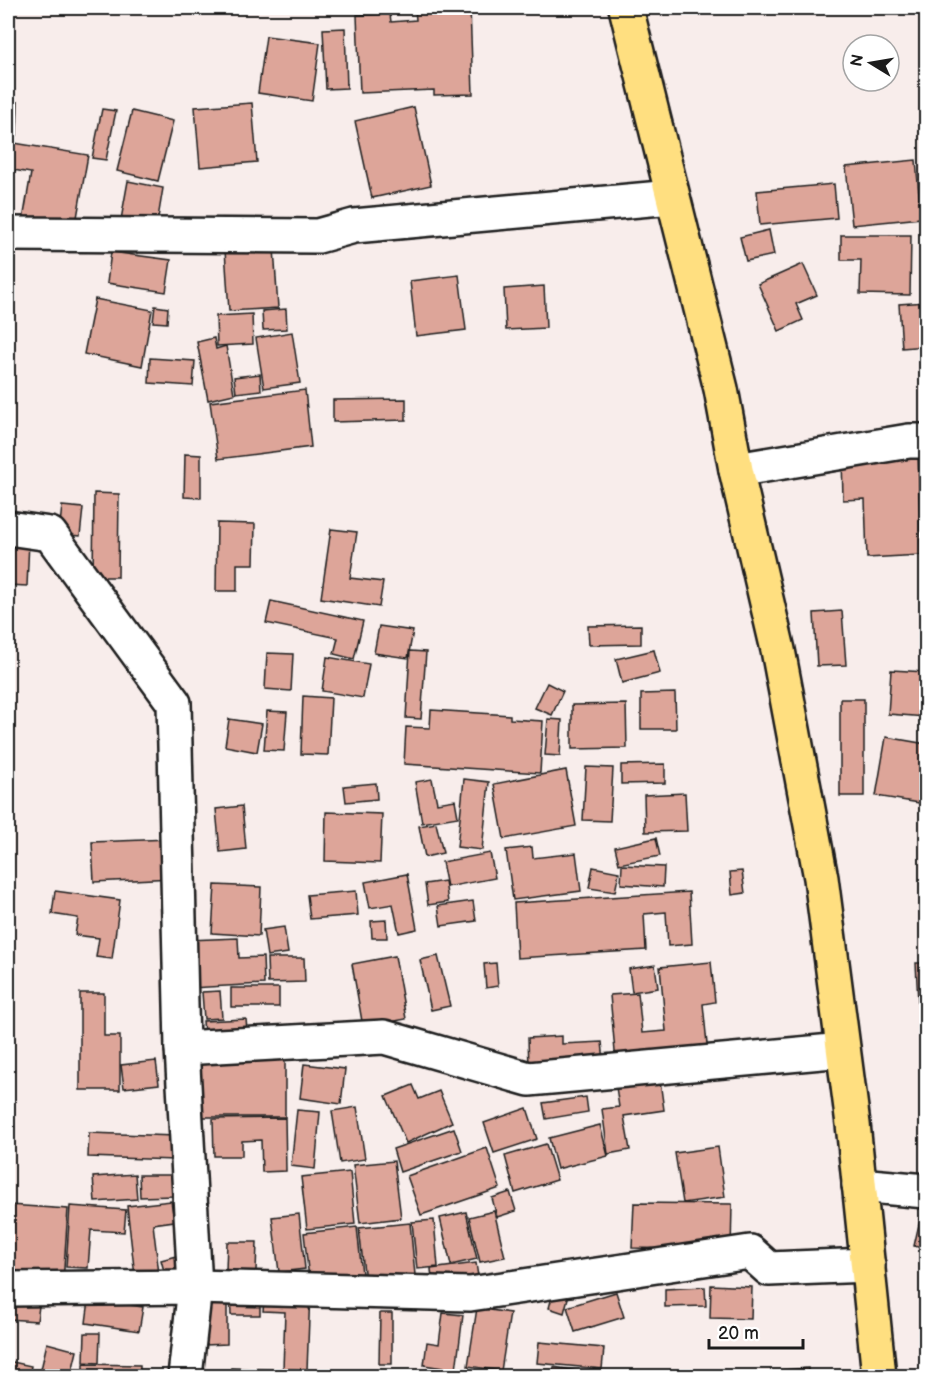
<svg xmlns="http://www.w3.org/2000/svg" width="934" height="1384" font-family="'Balsamiq Sans',sans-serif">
<rect width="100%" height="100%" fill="#f8edeb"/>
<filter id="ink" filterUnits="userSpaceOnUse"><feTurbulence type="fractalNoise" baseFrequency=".0167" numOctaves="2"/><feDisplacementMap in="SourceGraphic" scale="12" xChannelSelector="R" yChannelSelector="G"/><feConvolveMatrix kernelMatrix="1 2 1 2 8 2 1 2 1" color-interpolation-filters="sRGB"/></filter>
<g filter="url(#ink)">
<g fill="#dda599" stroke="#1c1c1c" stroke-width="1.5">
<polygon points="470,8 473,94 434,95 434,90 360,93 357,15 390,14 391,22 416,20 415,9"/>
<polygon points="345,28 347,88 326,89 323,29"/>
<polygon points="266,36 320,43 312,101 258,93"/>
<polygon points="8,102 18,102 17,136 8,135"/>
<polygon points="252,103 257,162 200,167 195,107"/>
<polygon points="414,107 431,185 372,198 355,121"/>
<polygon points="102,109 116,111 106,160 92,158"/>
<polygon points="132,111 173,121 158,181 117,171"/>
<polygon points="8,142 88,155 75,229 23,220 31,173 8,169"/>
<polygon points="916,160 921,218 852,225 846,167"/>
<polygon points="128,181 163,188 156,230 120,225"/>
<polygon points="834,184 837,218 760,225 757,191"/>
<polygon points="769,230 774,255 746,261 740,237"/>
<polygon points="841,235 911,235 910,295 860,294 861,260 841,260"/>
<polygon points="274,248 278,308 229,311 225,250"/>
<polygon points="111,252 171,260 166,292 107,283"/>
<polygon points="803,264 817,295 796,304 803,320 779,331 758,284"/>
<polygon points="459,275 466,330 416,336 410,281"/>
<polygon points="544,286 546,328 506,330 504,289"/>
<polygon points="95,299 152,310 142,366 84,354"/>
<polygon points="926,302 926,346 902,348 899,304"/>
<polygon points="155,306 168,308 167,323 153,322"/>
<polygon points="286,309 287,329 263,330 262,311"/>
<polygon points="252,314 253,344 217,346 216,316"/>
<polygon points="292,332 300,383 264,388 256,338"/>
<polygon points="214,338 216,349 226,346 234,394 208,400 197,342"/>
<polygon points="150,358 195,361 193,386 149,383"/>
<polygon points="260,374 261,390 236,393 234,377"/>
<polygon points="305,390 311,447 218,459 210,402"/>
<polygon points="406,399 406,420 333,422 333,400"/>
<polygon points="918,452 921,555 867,558 865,499 843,500 842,455"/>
<polygon points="185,454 201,455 201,498 184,497"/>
<polygon points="94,493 119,494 118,577 93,577"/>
<polygon points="62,506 83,508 80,536 59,534"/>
<polygon points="217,523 255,524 254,564 237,564 237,591 216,591"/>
<polygon points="331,529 357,532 350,578 383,582 379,607 321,598"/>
<polygon points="8,540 29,541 27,586 8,585"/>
<polygon points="271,601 363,621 354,659 334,654 338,638 266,623"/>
<polygon points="842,611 846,665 817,666 814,613"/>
<polygon points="641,625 641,644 589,645 588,626"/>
<polygon points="379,626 413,631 408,658 374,653"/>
<polygon points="654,650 660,673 622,683 616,659"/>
<polygon points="410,651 426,652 421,719 406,718"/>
<polygon points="267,653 293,654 291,691 265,689"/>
<polygon points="327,657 369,664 363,698 322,691"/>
<polygon points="891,670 926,672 926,717 888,714"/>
<polygon points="547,683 563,691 552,715 535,708"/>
<polygon points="675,693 676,729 641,729 641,694"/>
<polygon points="303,696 331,698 328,755 301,754"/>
<rect x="840" y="699" width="24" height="97"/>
<polygon points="626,704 627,748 572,749 572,705"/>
<polygon points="431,710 510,715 510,719 543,721 540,773 404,764 406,727 430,728"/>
<polygon points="267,711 287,712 284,751 264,750"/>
<polygon points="229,719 262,724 257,752 225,746"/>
<polygon points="548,719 562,720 560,756 545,755"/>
<polygon points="886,737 926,744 926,804 876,796"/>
<polygon points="665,764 665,783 621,784 621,765"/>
<polygon points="586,767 613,768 610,821 583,820"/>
<polygon points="566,770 576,826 504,839 494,784"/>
<polygon points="432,779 437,803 455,800 458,817 422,823 415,782"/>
<polygon points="464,779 489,782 482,850 457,847"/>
<polygon points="376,783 377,799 346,802 344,786"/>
<polygon points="685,793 687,831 645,832 644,795"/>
<polygon points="242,806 246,849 220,852 216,809"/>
<polygon points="326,812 382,814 380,863 325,861"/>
<polygon points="436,823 443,853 425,857 419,826"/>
<polygon points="656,838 660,856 619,864 615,847"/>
<polygon points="170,839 172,878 94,882 92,842"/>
<polygon points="532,847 533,858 576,853 581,891 513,900 506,850"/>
<polygon points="490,853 495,878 447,887 442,862"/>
<polygon points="622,865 664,867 663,887 621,884"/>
<polygon points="593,867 619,872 615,892 589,888"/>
<polygon points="742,871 745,893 732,895 730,872"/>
<polygon points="407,874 417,929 399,933 393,904 370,908 365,882"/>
<polygon points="445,881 448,902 428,905 425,884"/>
<polygon points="215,885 261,887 259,936 212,933"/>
<polygon points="55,891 120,900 112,959 96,957 99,938 75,935 78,918 52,914"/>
<polygon points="356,891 358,915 310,919 307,895"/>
<polygon points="689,892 692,944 668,946 666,912 644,914 646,950 517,958 514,903"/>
<polygon points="473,901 476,921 441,926 438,906"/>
<polygon points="386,920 387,938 372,938 371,921"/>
<polygon points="284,927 288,953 267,956 263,930"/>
<polygon points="238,938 239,958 263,957 264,984 190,988 188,940"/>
<polygon points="395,956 406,1019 363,1027 352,964"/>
<polygon points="438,956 450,1006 431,1010 420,960"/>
<polygon points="267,958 304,958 305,982 268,983"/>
<polygon points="711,962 715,1002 703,1004 708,1054 616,1063 610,995 638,993 642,1033 666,1031 660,967"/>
<polygon points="496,963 498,986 486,988 484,964"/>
<polygon points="916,963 926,963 926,1022 919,1022"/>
<polygon points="655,965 658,988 632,992 629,969"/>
<rect x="231" y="988" width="48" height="19"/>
<polygon points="220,991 222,1018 204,1019 202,992"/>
<polygon points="80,993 104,993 104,1036 120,1036 120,1090 80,1090"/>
<polygon points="246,1019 248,1042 205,1044 203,1021"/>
<polygon points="562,1036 562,1044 602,1042 604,1061 529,1066 528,1038"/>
<polygon points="200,1049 285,1049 285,1117 199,1117"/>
<polygon points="156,1061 159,1084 124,1088 121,1065"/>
<polygon points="304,1064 345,1069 341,1104 300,1098"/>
<polygon points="660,1081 664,1110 624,1116 630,1150 608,1154 602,1109 619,1107 616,1087"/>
<polygon points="413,1085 419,1099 439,1091 452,1122 406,1143 386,1096"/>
<polygon points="586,1097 588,1112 546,1119 543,1103"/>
<polygon points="357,1107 365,1159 340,1163 332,1111"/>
<polygon points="527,1108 537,1139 494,1153 484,1123"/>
<polygon points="297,1110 320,1112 315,1169 291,1166"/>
<polygon points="285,1118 286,1171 262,1172 261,1140 242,1141 242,1156 214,1156 213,1119"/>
<polygon points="600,1125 608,1156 557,1169 549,1138"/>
<polygon points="454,1128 462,1151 400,1172 393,1149"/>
<polygon points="89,1133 176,1136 175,1160 88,1157"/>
<polygon points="546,1144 557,1180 515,1193 505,1156"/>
<polygon points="718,1147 725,1197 683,1203 675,1153"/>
<polygon points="487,1148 500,1188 421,1215 407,1176"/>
<polygon points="394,1161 401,1218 360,1223 353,1165"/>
<polygon points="350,1172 355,1224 307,1229 301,1177"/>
<polygon points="135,1174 137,1199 95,1202 93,1177"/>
<polygon points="139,1175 174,1175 174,1196 140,1197"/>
<polygon points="510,1192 516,1211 497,1217 492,1198"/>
<polygon points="171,1201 174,1221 153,1224 160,1282 136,1285 127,1206"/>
<polygon points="634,1203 732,1204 731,1250 632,1248"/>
<polygon points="9,1205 68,1209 63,1283 8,1279"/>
<polygon points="70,1206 126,1210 124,1232 91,1230 88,1268 66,1267"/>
<polygon points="494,1211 505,1257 480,1262 469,1217"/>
<polygon points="922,1211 926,1212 926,1249 914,1246"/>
<polygon points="466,1212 477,1259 451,1265 440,1218"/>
<polygon points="299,1214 305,1269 279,1272 272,1217"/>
<polygon points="434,1220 438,1267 417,1269 412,1222"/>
<polygon points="410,1223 415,1275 365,1281 359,1228"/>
<polygon points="357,1227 362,1274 309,1279 304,1233"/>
<polygon points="227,1242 257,1242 256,1271 226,1271"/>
<polygon points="176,1256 182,1278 167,1282 161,1260"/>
<polygon points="476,1263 479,1283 433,1289 431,1269"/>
<polygon points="711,1285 752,1287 751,1319 710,1318"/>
<polygon points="705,1287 706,1306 665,1307 665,1289"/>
<polygon points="265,1290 310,1292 307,1370 283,1369 285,1312 263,1311"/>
<polygon points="230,1292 260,1292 260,1315 231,1315"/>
<polygon points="616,1292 624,1317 575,1332 567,1307"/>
<polygon points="553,1293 568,1298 564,1313 549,1308"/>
<polygon points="205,1299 227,1299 227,1344 205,1345"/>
<polygon points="89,1300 143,1307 139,1331 86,1323"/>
<polygon points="8,1303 39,1306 37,1321 8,1319"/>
<polygon points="477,1308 510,1313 501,1371 468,1366"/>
<polygon points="380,1313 392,1313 392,1364 379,1364"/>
<polygon points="443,1313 463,1315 456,1370 424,1365 427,1342 439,1344"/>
<polygon points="85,1333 100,1333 99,1363 84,1362"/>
<polygon points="539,1342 604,1348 602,1369 537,1363"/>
<polygon points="47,1343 77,1351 71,1376 52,1376 40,1374"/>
<polygon points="8,1361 31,1366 29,1376 8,1376"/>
<polygon points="83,1364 140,1365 140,1376 83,1376"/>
<polygon points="554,1367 578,1371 577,1376 552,1376"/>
<polygon points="231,1368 286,1370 286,1376 231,1376"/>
<polygon points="808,1368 808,1376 784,1376 784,1370"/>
<polygon points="465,1372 465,1376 392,1376"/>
<polygon points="613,1372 640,1374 640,1376 612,1376"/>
<polygon points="679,1373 708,1376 679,1376"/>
</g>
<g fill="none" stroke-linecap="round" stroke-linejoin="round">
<g stroke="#1c1c1c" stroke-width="38">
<g id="minor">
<polyline points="8,234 318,236 354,226 672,197"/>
<polyline points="736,470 909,441 926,441"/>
<polyline points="8,528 50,534 174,703 182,1048 195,1287 185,1376"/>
<polyline points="182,1048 384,1037 529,1079 843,1050"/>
<polyline points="859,1185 926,1191"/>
<polyline points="8,1289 195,1287 470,1294 750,1252 769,1269 868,1265"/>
</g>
</g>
<g stroke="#1c1c1c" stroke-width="38">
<polyline id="highway" points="626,8 721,389 736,470 778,650 821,878 853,1124 879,1376"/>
</g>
<use href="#minor" stroke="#fff" stroke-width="33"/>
<use href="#highway" stroke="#ffdf80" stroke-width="33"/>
</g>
</g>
<rect width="934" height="1384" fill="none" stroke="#fff" stroke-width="30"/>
<rect x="15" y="15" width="904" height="1354" fill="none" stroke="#1c1c1c" stroke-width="2" filter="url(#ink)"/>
<g transform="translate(871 63) rotate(281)"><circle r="28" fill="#ffffff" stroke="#a4a4a4" stroke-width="1.5"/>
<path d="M0-4.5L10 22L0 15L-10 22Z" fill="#1c1c1c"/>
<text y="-9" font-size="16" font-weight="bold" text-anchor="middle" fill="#1c1c1c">N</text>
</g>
<path d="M709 1339v9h94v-9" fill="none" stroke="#1c1c1c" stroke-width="3"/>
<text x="718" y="1339" font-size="18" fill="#1c1c1c" stroke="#ffffff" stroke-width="4.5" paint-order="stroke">20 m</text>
</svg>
